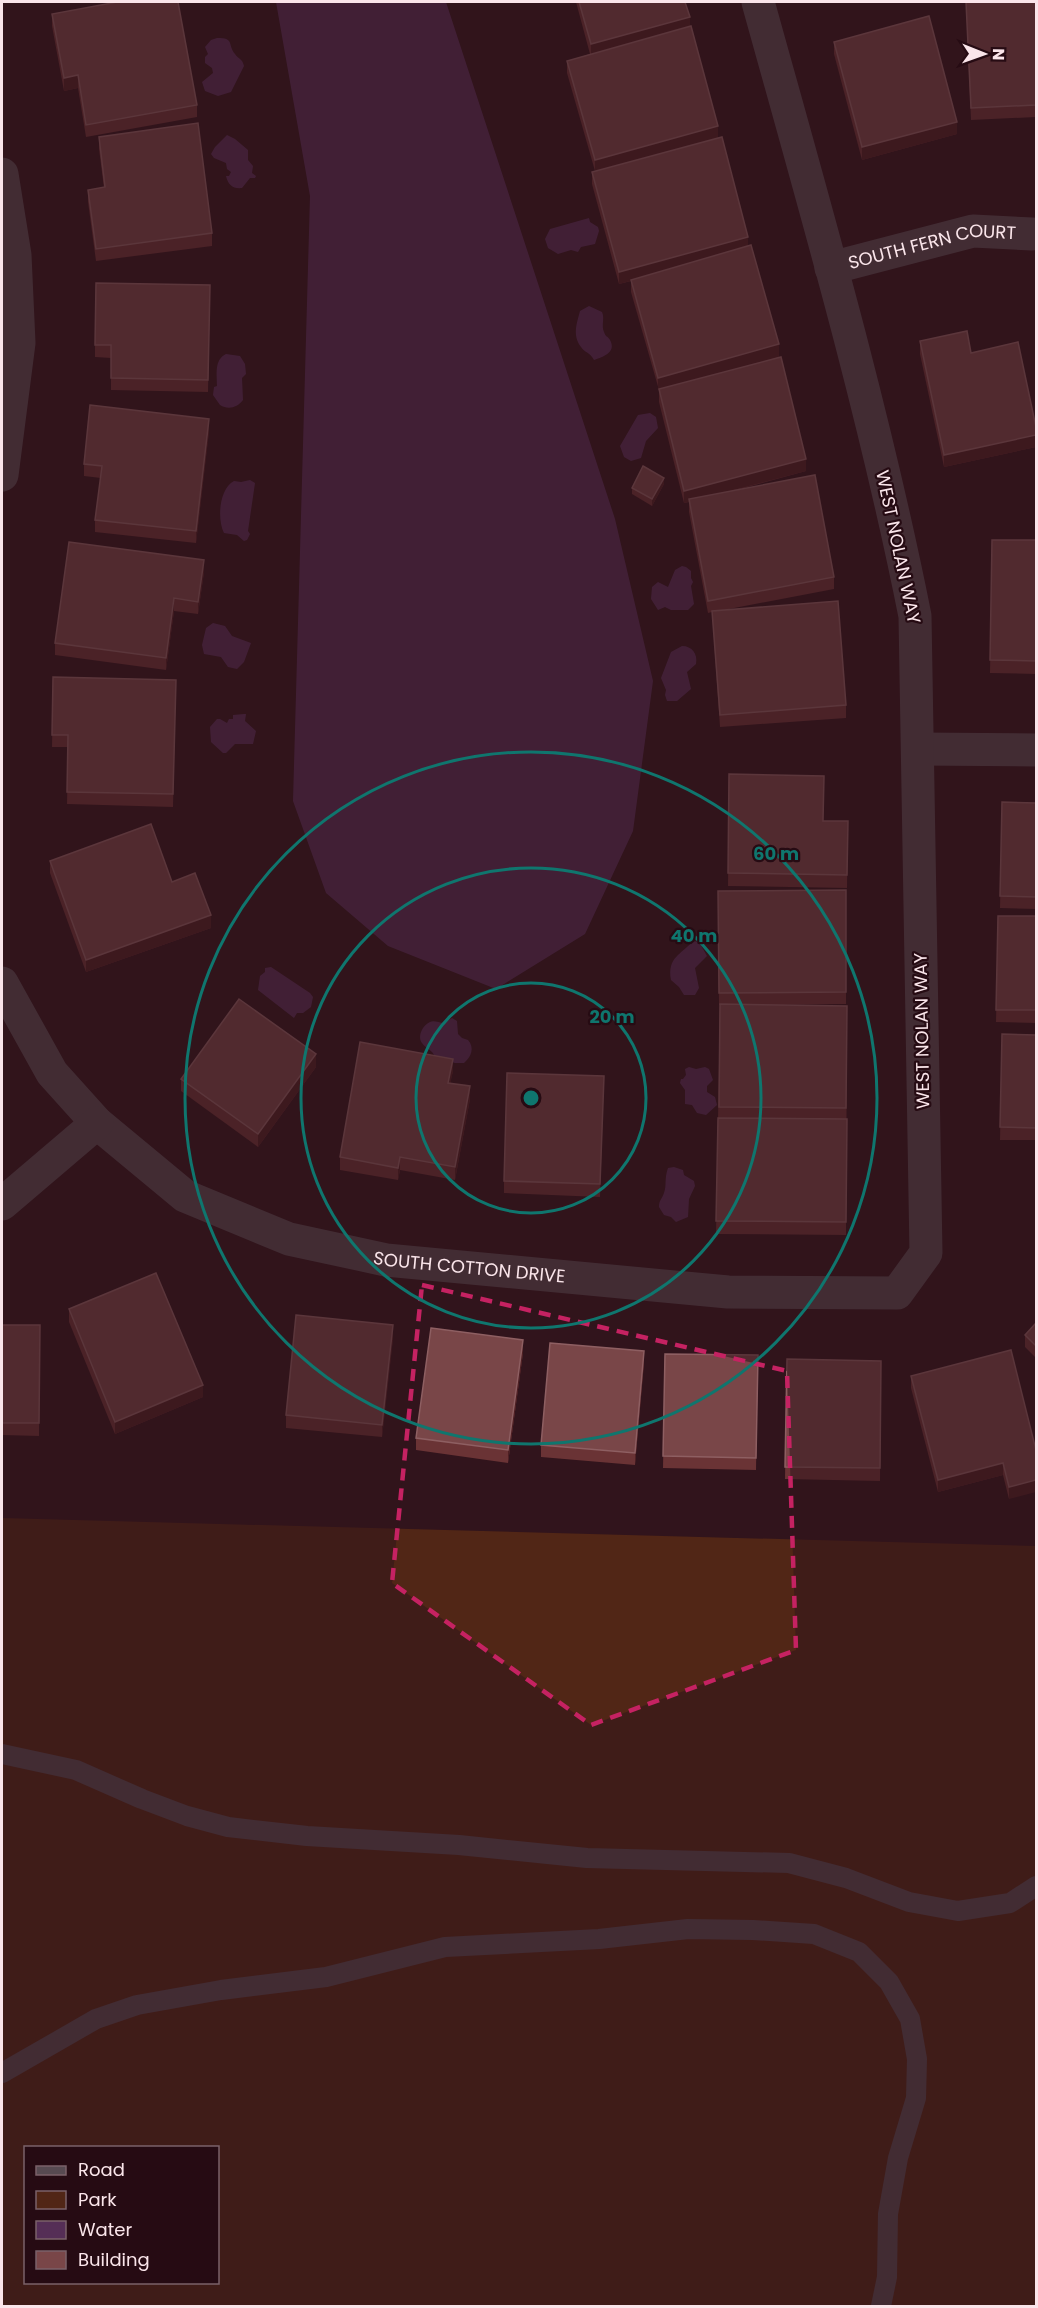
<svg xmlns="http://www.w3.org/2000/svg" width="1038" height="2308" font-family="Poppins,sans-serif">
<rect width="100%" height="100%" fill="#31141c"/>
<path fill="#512616" fill-rule="evenodd" d="M 2,1518 L 1036,1546 L 1036,2306 L 2,2306 ZM 26,2148 L 218,2148 L 218,2282 L 26,2282 Z"/>
<g fill="#552e56">
<polygon points="276,2 446,2 615,519 653,681 633,831 585,934 496,989 388,946 326,893 293,801 310,196"/>
<path d="M 217,38 C 235,38 227,44 235,54 C 239,60 242,58 244,66 L 231,92 L 218,96 L 205,91 L 202,82 L 213,73 L 212,68 L 205,63 L 205,57 L 208,54 L 205,47 L 211,40 Z"/>
<path d="M 227,135 L 235,139 L 248,150 L 248,160 L 253,166 L 252,173 L 256,176 L 255,178 L 250,178 L 242,188 C 233,189 228,185 226,176 L 229,176 L 231,172 L 227,169 L 226,163 L 214,158 L 211,154 L 215,147 Z"/>
<polygon points="589,218 590,222 598,227 599,231 595,244 581,247 578,252 571,250 558,254 548,248 545,239 550,229"/>
<path d="M 589,306 L 602,312 C 605,319 601,325 604,332 C 606,338 607,335 610,340 C 617,353 602,357 594,360 C 590,352 585,353 581,347 C 572,335 577,323 580,311 Z"/>
<path d="M 226,354 L 240,356 L 245,364 L 246,374 L 242,378 L 243,400 C 237,408 228,410 220,405 L 213,395 L 214,387 L 217,386 C 217,374 214,360 226,354 Z"/>
<polygon points="650,413 656,417 658,428 646,441 641,458 631,461 624,457 620,446 638,415"/>
<path d="M 250,480 L 255,483 L 248,531 L 250,534 L 247,540 L 244,541 L 237,535 L 224,533 C 217,519 219,489 234,481 L 241,482 Z"/>
<polygon points="682,566 686,567 691,571 691,578 693,582 691,586 694,604 688,610 671,610 665,607 658,610 651,599 652,587 658,582 668,587 675,570"/>
<polygon points="213,623 225,626 232,636 251,643 244,662 237,669 228,667 221,657 204,654 202,645 206,628"/>
<path d="M 682,646 C 692,646 698,654 696,664 L 687,672 L 691,689 L 677,701 L 667,701 L 665,695 L 666,690 L 661,678 L 671,652 Z"/>
<polygon points="244,714 246,714 245,721 256,731 253,744 235,744 226,753 223,753 211,742 210,727 217,719 220,719 227,723 229,719 233,719 233,715"/>
<path d="M 693,941 L 699,942 L 707,956 L 695,968 L 699,988 L 695,995 L 684,995 L 679,987 L 671,980 C 667,957 681,955 693,941 Z"/>
<polygon points="271,967 310,993 313,997 311,1007 303,1013 297,1013 294,1018 258,990 260,976 265,972 265,968"/>
<path d="M 452,1018 L 457,1021 L 458,1034 L 462,1038 L 468,1040 C 475,1048 471,1057 464,1063 L 455,1063 L 435,1057 C 432,1049 426,1049 422,1043 C 417,1036 423,1025 430,1022 C 434,1020 439,1023 444,1023 Z"/>
<polygon points="689,1067 696,1069 705,1067 709,1069 713,1080 707,1086 707,1092 715,1097 717,1105 706,1115 697,1113 692,1105 685,1104 685,1090 680,1083 681,1079 683,1079 686,1075 685,1069"/>
<path d="M 674,1167 L 683,1170 L 684,1175 L 694,1181 L 695,1186 L 689,1199 L 688,1217 L 676,1222 L 671,1217 L 664,1215 L 659,1207 C 659,1200 662,1199 664,1193 C 667,1185 664,1179 668,1168 Z"/>
</g>
<g fill="none" stroke-linecap="round" stroke-linejoin="round">
<g stroke="#574a51" stroke-width="20">
<polyline points="2,1754 76,1770 142,1799 187,1816 228,1827 307,1836 459,1845 587,1858 789,1863 846,1878 909,1902 958,1911 1010,1903 1036,1886"/>
<polyline points="2,2073 96,2019 137,2005 221,1990 326,1977 445,1947 599,1939 688,1929 753,1930 814,1934 859,1952 889,1982 910,2019 917,2059 916,2098 898,2158 888,2214 887,2277 881,2306"/>
</g>
<g stroke="#574a51" stroke-width="33">
<polyline points="2,174 15,255 19,343 2,475"/>
<path id="s1" d="M 831,268 L 973,231 L 1032,234"/>
<polyline points="918,749 1036,750"/>
<path id="s2" d="M 2,983 L 52,1073 L 97,1123 L 185,1196 L 289,1239 L 386,1260 L 728,1292 L 897,1293 L 926,1253 L 915,616 C 874,410 814,204 758,2"/>
<polyline points="2,1204 97,1123"/>
</g>
</g>
<g fill="#6a3335">
<polygon points="576,2 685,2 690,26 718,138 779,357 718,374 806,471 729,492 834,577 834,589 724,610 846,705 846,718 720,727 712,612 708,613 689,512 689,502 684,503 659,402 659,390 631,292 631,281 619,284 592,184 592,172 595,171 567,73 567,61 590,54"/>
<polygon points="966,2 1036,2 1036,117 971,120"/>
<polygon points="52,14 197,105 197,117 86,137 78,88 64,91 52,26"/>
<polygon points="834,42 957,134 862,160 834,54"/>
<polygon points="99,137 212,233 212,246 96,261 88,202 88,190 104,188 99,149"/>
<polygon points="210,285 208,392 111,390 111,358 95,357 95,345"/>
<polygon points="920,341 971,353 1036,427 1036,447 944,467 920,354"/>
<polygon points="209,431 196,543 95,532 95,520 101,478 84,476 84,464"/>
<polygon points="664,484 652,506 632,494 632,488"/>
<polygon points="992,540 1036,540 1036,674 990,673"/>
<polygon points="204,572 198,614 174,611 166,670 55,655 55,643"/>
<polygon points="53,677 176,680 173,807 67,804 68,747 52,747"/>
<polygon points="729,774 823,821 848,821 847,888 728,886"/>
<polygon points="1002,802 1036,803 1036,909 1000,908"/>
<polygon points="50,861 172,882 211,928 86,972 50,873"/>
<polygon points="846,890 846,1004 771,1005 847,1006 846,1235 716,1234 720,1005 719,1005 718,891"/>
<polygon points="998,916 1036,916 1036,1023 996,1022"/>
<polygon points="1002,1034 1036,1035 1036,1140 1000,1140"/>
<polygon points="316,1067 258,1147 181,1091 181,1079"/>
<polygon points="453,1071 450,1083 470,1099 455,1180 400,1170 398,1180 340,1170 340,1157"/>
<polygon points="604,1076 600,1197 504,1193 504,1181"/>
<polygon points="69,1309 203,1397 115,1434 69,1322"/>
<polygon points="1036,1323 1036,1358 1025,1347 1025,1335"/>
<polygon points="2,1325 40,1325 39,1436 2,1435"/>
<polygon points="393,1338 382,1437 286,1428 286,1415"/>
<polygon points="1011,1350 1009,1499 1003,1475 938,1492 911,1388 911,1376"/>
<polygon points="523,1353 508,1463 416,1450 416,1438"/>
<polygon points="665,1354 758,1355 756,1470 663,1468"/>
<polygon points="787,1359 881,1361 880,1481 785,1479"/>
<polygon points="644,1363 635,1465 541,1457 541,1445"/>
</g>
<g fill="#4d1f23">
<polygon points="690,17 690,29 591,57 591,44"/>
<polygon points="78,75 78,88 64,91 64,78"/>
<polygon points="957,122 957,134 862,160 862,147"/>
<polygon points="718,126 718,138 595,173 595,160"/>
<polygon points="748,237 748,250 619,284 619,272"/>
<polygon points="779,344 779,357 658,390 658,378"/>
<polygon points="209,419 209,431 196,543 196,531"/>
<polygon points="1036,435 1036,447 944,467 944,455"/>
<polygon points="806,459 806,471 684,503 684,491"/>
<polygon points="664,478 664,484 652,506 652,499"/>
<polygon points="204,560 204,572 198,614 198,602"/>
<polygon points="174,598 174,611 166,670 166,658"/>
<polygon points="211,915 211,928 86,972 86,960"/>
<polygon points="316,1054 316,1067 258,1147 258,1134"/>
<polygon points="453,1059 453,1071 448,1095 448,1083"/>
<polygon points="470,1086 470,1099 455,1180 455,1167"/>
<polygon points="400,1157 400,1170 398,1180 398,1168"/>
<polygon points="393,1325 393,1338 382,1437 382,1425"/>
<polygon points="523,1340 523,1353 508,1463 508,1450"/>
<polygon points="644,1351 644,1363 635,1465 635,1453"/>
<polygon points="203,1385 203,1397 115,1434 115,1422"/>
<polygon points="1003,1463 1003,1475 938,1492 938,1480"/>
<polygon points="1036,1480 1036,1492 1009,1499 1009,1487"/>
</g>
<g fill="#794648" stroke="#8e5f62" stroke-width="1.5">
<polygon points="117,2 178,2 197,105 86,125 78,75 64,78 52,14"/>
<polygon points="579,2 685,2 690,17 591,44"/>
<polygon points="966,2 1036,2 1036,105 971,108"/>
<polygon points="929,16 957,122 862,147 834,42"/>
<polygon points="691,26 718,126 595,160 567,61"/>
<polygon points="198,123 212,233 96,249 88,190 105,187 99,137"/>
<polygon points="722,137 748,237 619,272 592,172"/>
<polygon points="751,245 779,344 658,378 631,280"/>
<polygon points="96,283 210,285 208,380 111,378 111,345 95,345"/>
<polygon points="967,331 971,353 1018,342 1036,427 1036,435 944,455 920,341"/>
<polygon points="781,357 806,459 684,491 659,389"/>
<polygon points="90,405 209,419 196,531 95,520 102,466 84,464"/>
<polygon points="643,466 664,478 652,499 632,488"/>
<polygon points="815,475 834,577 708,601 689,499"/>
<polygon points="992,540 1036,540 1036,661 990,660"/>
<polygon points="69,542 204,560 198,602 174,598 166,658 55,643"/>
<polygon points="838,601 846,705 720,715 712,611"/>
<polygon points="53,677 176,680 173,794 67,792 68,735 52,735"/>
<polygon points="729,774 824,776 823,821 848,821 847,875 728,873"/>
<polygon points="1002,802 1036,803 1036,897 1000,896"/>
<polygon points="151,824 172,882 195,873 211,915 86,960 50,861"/>
<polygon points="846,890 846,992 719,993 718,891"/>
<polygon points="998,916 1036,916 1036,1010 996,1010"/>
<polygon points="239,999 316,1054 258,1134 181,1079"/>
<polygon points="720,1004 847,1006 846,1108 719,1107"/>
<polygon points="1002,1034 1036,1035 1036,1128 1000,1127"/>
<polygon points="360,1042 453,1059 448,1083 470,1086 455,1167 400,1157 398,1168 340,1157"/>
<polygon points="507,1073 604,1076 600,1184 504,1181"/>
<polygon points="718,1118 847,1119 846,1222 716,1221"/>
<polygon points="156,1273 203,1385 115,1422 69,1309"/>
<polygon points="296,1315 393,1325 382,1425 286,1415"/>
<polygon points="1036,1323 1036,1346 1025,1335"/>
<polygon points="2,1325 40,1325 39,1423 2,1423"/>
<polygon points="431,1328 523,1340 508,1450 416,1438"/>
<polygon points="550,1343 644,1351 635,1453 541,1445"/>
<polygon points="1011,1350 1036,1450 1036,1480 1009,1487 1003,1463 938,1480 911,1376"/>
<polygon points="665,1354 758,1355 756,1458 663,1456"/>
<polygon points="787,1359 881,1361 880,1468 785,1467"/>
</g>
<path d="M0 0H1038V2308H0ZM 422,1285 L 787,1371 L 796,1650 L 591,1725 L 392,1583 Z" fill="#31141c" fill-opacity=".55" fill-rule="evenodd"/>
<path fill="none" stroke="#c52262" stroke-width="4.5" stroke-dasharray="12 8" stroke-linejoin="round" d="M 422,1285 L 787,1371 L 796,1650 L 591,1725 L 392,1583 Z"/>
<g fill="none" stroke="#0f766e" stroke-width="3">
<circle cx="531" cy="1098" r="115"/>
<circle cx="531" cy="1098" r="230"/>
<circle cx="531" cy="1098" r="346"/>
</g>
<g text-anchor="middle" stroke-width="4.5" stroke-linejoin="round" paint-order="stroke">
<g font-size="18" fill="#fae5ea" stroke="#260b13">
<text dy="6" stroke="none"><textPath href="#s1" startOffset="104">SOUTH FERN COURT</textPath></text>
<text transform="translate(898 547) rotate(78)" y="6">WEST NOLAN WAY</text>
<text transform="translate(922 1031) rotate(-91)" y="6">WEST NOLAN WAY</text>
<text dy="6" stroke="none"><textPath href="#s2" startOffset="580">SOUTH COTTON DRIVE</textPath></text>
</g>
</g>
<circle cx="531" cy="1098" r="9" fill="#0f766e" stroke="#260b13" stroke-width="3"/>
<g font-size="18" text-anchor="middle" font-weight="bold" fill="#0f766e" stroke="#260b13" stroke-width="4.5" stroke-linejoin="round" paint-order="stroke">
<text x="776" y="860">60 m</text>
<text x="694" y="942">40 m</text>
<text x="612" y="1023">20 m</text>
</g>
<rect width="1038" height="2308" fill="none" stroke="#fae5ea" stroke-width="6"/>
<rect x="24" y="2146" width="195" height="138" fill="#260b13" stroke="#7b6269" stroke-width="1.5"/>
<rect x="36" y="2166" width="30" height="9" fill="#574a51" stroke="#7b6269" stroke-width="1.5"/>
<text x="78" y="2176" font-size="18" fill="#fae5ea">Road</text>
<rect x="36" y="2191" width="30" height="18" fill="#512616" stroke="#7b6269" stroke-width="1.5"/>
<text x="78" y="2206" font-size="18" fill="#fae5ea">Park</text>
<rect x="36" y="2221" width="30" height="18" fill="#552e56" stroke="#7b6269" stroke-width="1.5"/>
<text x="78" y="2236" font-size="18" fill="#fae5ea">Water</text>
<rect x="36" y="2251" width="30" height="18" fill="#794648" stroke="#7b6269" stroke-width="1.5"/>
<text x="78" y="2266" font-size="18" fill="#fae5ea">Building</text>
<g transform="translate(984 54) rotate(91)" stroke="#260b13" stroke-width="4.5" paint-order="stroke">
<path d="M0-4.5L10 22L0 15L-10 22Z" fill="#fae5ea"/>
<text y="-9" font-size="16" font-weight="bold" text-anchor="middle" fill="#fae5ea">N</text>
</g>
</svg>
